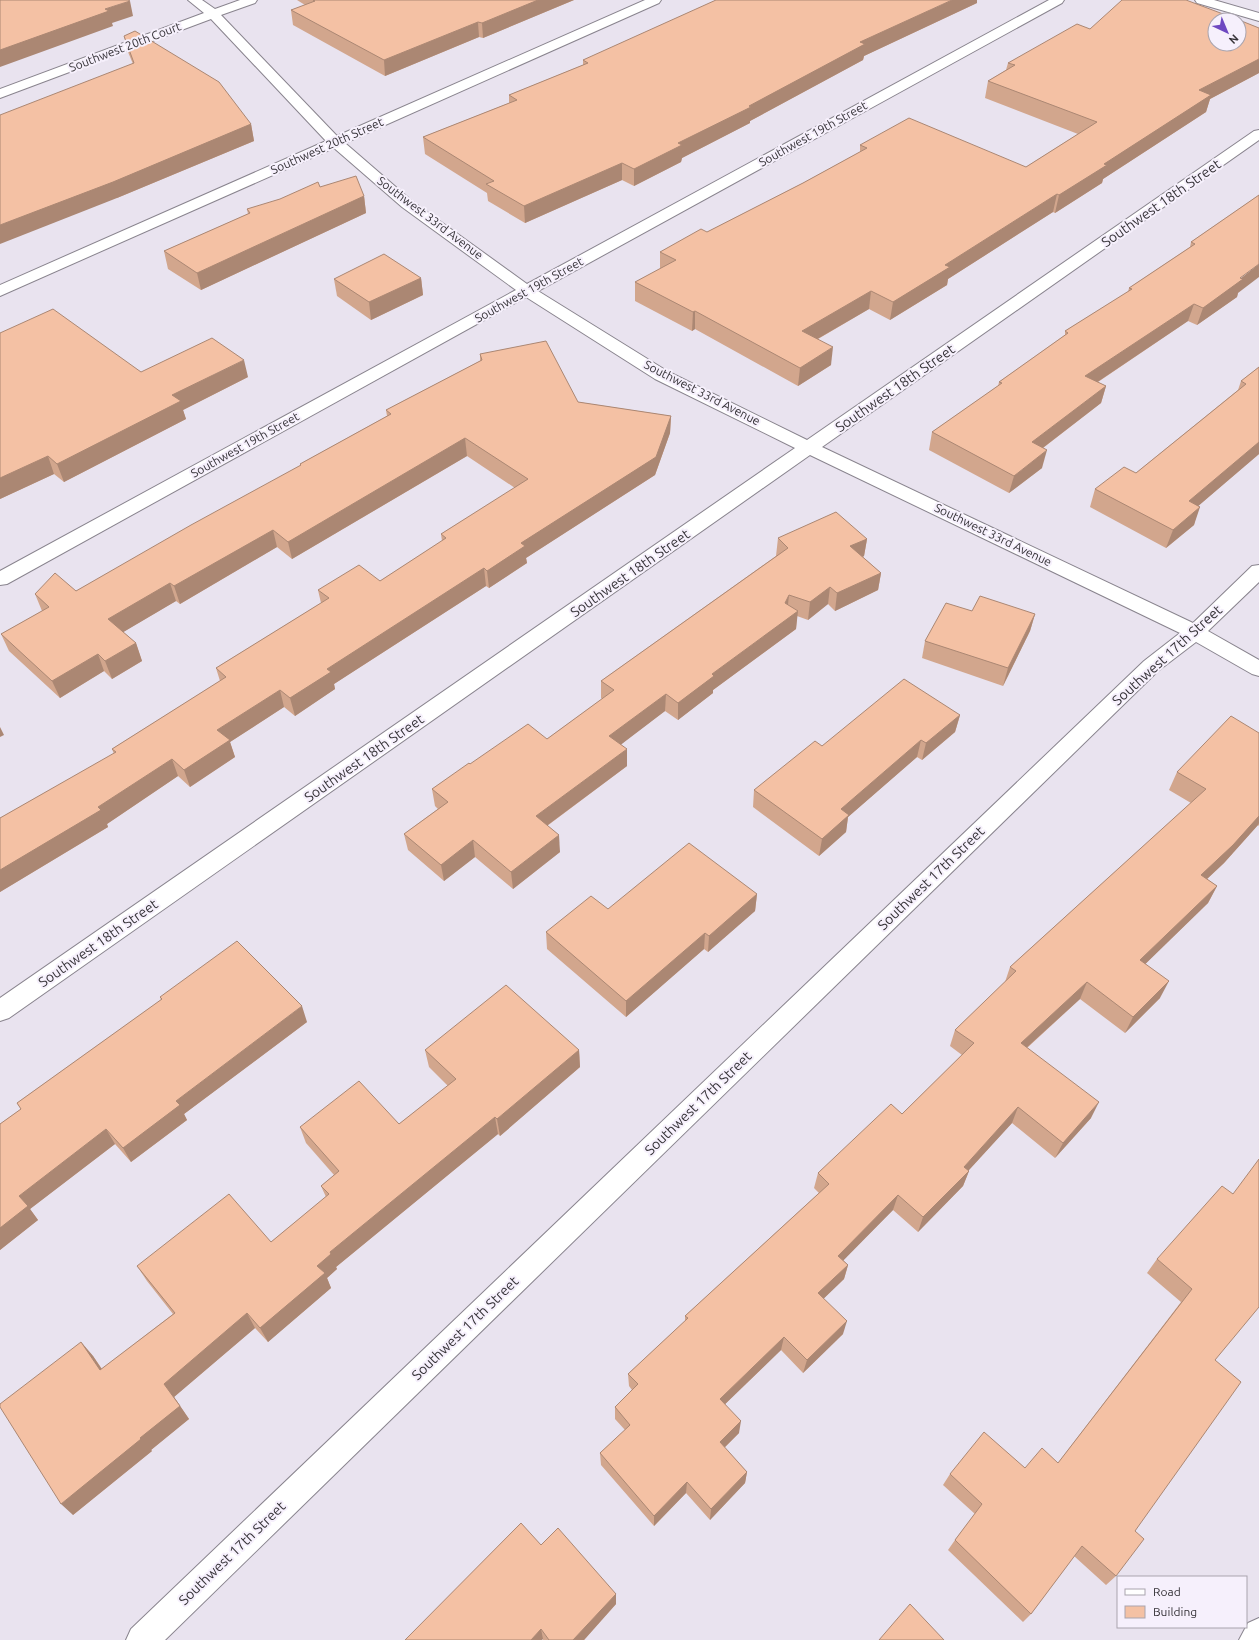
<svg xmlns="http://www.w3.org/2000/svg" width="1259" height="1640" font-family="Ubuntu,sans-serif">
<rect width="100%" height="100%" fill="#e9e3ef"/>
<g fill="none" stroke-linecap="round" stroke-linejoin="round">
<g stroke="#89848e" stroke-width="2">
<g id="minor">
<polygon points="188,0 202,0 215,9 240,0 257,0 255,3 221,15 337,136 645,0 661,0 659,3 345,143 412,201 527,284 1049,0 1064,0 1062,3 538,291 667,371 807,440 1254,131 1259,130 1259,140 822,447 1193,623 1252,566 1259,565 1259,582 1208,631 1259,660 1259,676 1252,674 1196,642 1158,671 165,1640 126,1640 131,1629 1144,661 1180,633 810,455 9,1018 0,1021 0,998 795,448 655,379 526,297 7,584 0,585 0,571 516,290 402,207 334,148 0,296 0,285 326,141 211,19 0,98 0,89 204,13"/>
<polygon points="1195,0 1214,0 1259,13 1259,21 1197,3"/>
<polygon points="1259,1618 1259,1640 1239,1640 1248,1623"/>
</g>
</g>
<use href="#minor" fill="#fff" fill-rule="evenodd"/>
</g>
<g fill="#d2a68d">
<polygon points="297,0 574,0 483,38 479,37 385,76 293,25 291,10 305,5"/>
<polygon points="977,3 864,56 863,60 750,121 750,123 682,158 681,162 634,186 622,180 525,223 488,201 487,193 425,154 423,137 509,103 509,95 583,65 583,60"/>
<polygon points="1259,28 1259,73 1210,99 1206,112 1103,179 1102,183 1055,213 1053,212 948,279 947,285 890,320 869,309 818,339 831,365 798,386 695,329 692,331 635,301 635,282 660,269 660,252 707,232 803,183 860,152 860,145 1026,167 1078,134 985,98 988,81 1006,70 1008,63 1090,29"/>
<polygon points="124,36 251,124 254,141 117,198 133,64 128,52"/>
<polygon points="1259,195 1237,297 1197,325 1188,321 1098,382 1106,386 1101,403 1043,448 1042,468 1009,493 929,450 932,432 998,386 999,382 1065,335 1065,331 1128,292 1129,288 1190,247 1191,242"/>
<polygon points="364,196 366,213 201,290 168,269 164,251 248,214 247,209"/>
<polygon points="421,278 423,295 371,320 337,296 334,279"/>
<polygon points="0,333 141,372 248,377 183,410 186,419 64,482 54,474 0,499"/>
<polygon points="480,354 578,402 671,416 670,433 655,475 526,558 527,563 489,588 486,586 334,684 335,689 295,716 284,707 230,742 235,757 190,787 178,776 107,824 108,827 0,892 0,818 114,754 112,749 220,681 216,668 321,603 318,590 380,581 442,541 441,534 515,488 467,456 292,559 277,547 180,604 176,601 123,632 136,643 142,661 112,679 104,671 60,698 9,651 1,634 42,611 35,594 76,591 300,466 300,464 387,416 386,410 480,361"/>
<polygon points="1259,367 1259,454 1198,506 1194,525 1166,548 1090,507 1095,489 1136,473 1238,390 1241,381"/>
<polygon points="778,538 867,539 864,556 863,557 881,573 878,590 835,611 828,604 808,620 797,616 796,629 713,690 713,693 678,720 665,711 621,744 627,766 547,826 560,852 513,889 475,857 444,881 408,850 404,834 438,809 435,806 432,789 470,764 547,739 602,699 601,698 601,681 776,556"/>
<polygon points="972,611 1035,614 1030,631 1003,686 922,658 925,641"/>
<polygon points="960,715 955,732 922,760 917,757 848,817 846,832 819,856 753,807 754,790 822,746"/>
<polygon points="1259,733 1259,826 1258,825 1224,863 1207,879 1217,886 1208,903 1145,964 1160,998 1125,1033 1080,999 1027,1048 1091,1118 1055,1158 1012,1123 968,1171 969,1171 963,1186 918,1232 893,1210 843,1260 848,1265 844,1279 823,1299 843,1334 803,1373 781,1350 725,1404 739,1433 724,1448 747,1472 745,1483 710,1520 686,1493 654,1526 601,1465 600,1453 625,1430 615,1419 615,1407 632,1390 629,1386 628,1374 685,1321 685,1316 819,1193 814,1188 818,1173 902,1114 962,1055 950,1046 955,1030 1005,982 1010,967 1191,803 1169,790 1177,772"/>
<polygon points="757,894 755,911 708,952 704,949 626,1017 547,949 546,932 608,909"/>
<polygon points="160,997 307,1022 184,1114 187,1120 131,1162 115,1144 30,1209 38,1220 0,1250 0,1124 21,1109 17,1103 161,1000"/>
<polygon points="425,1050 579,1050 580,1067 500,1136 498,1134 336,1267 337,1269 327,1278 331,1288 268,1342 255,1328 174,1397 189,1419 151,1450 152,1451 73,1515 81,1342 93,1356 102,1369 173,1314 147,1281 137,1266 271,1242 326,1197 321,1186 334,1175 306,1143 300,1127 399,1124 448,1086 429,1067"/>
<polygon points="1233,1194 1215,1360 1135,1531 1116,1576 1106,1585 1074,1556 1031,1614 1023,1622 948,1550 955,1540 975,1514 943,1485 950,1474 1025,1468 1058,1463 1181,1302 1147,1273 1157,1259"/>
<polygon points="541,1545 616,1594 616,1604 584,1640 543,1640 543,1639 405,1640"/>
</g>
<g fill="#ab8773">
<polygon points="538,0 574,0 483,38 482,23"/>
<polygon points="952,0 977,0 977,3 864,56 863,60 750,121 750,123 682,158 681,162 634,186 634,169 678,143 749,106 860,42"/>
<polygon points="130,1 133,16 112,23 113,26 0,67 0,50 105,9"/>
<polygon points="478,22 479,37 385,76 384,60"/>
<polygon points="1259,59 1259,73 1210,99 1206,112 1103,179 1102,183 1055,213 1059,195 1199,90"/>
<polygon points="251,124 254,141 117,198 0,244 0,225"/>
<polygon points="622,163 622,180 525,223 524,206"/>
<polygon points="1057,194 1053,212 948,279 947,285 890,320 893,302 945,265"/>
<polygon points="364,196 366,213 201,290 197,273"/>
<polygon points="1259,264 1259,277 1238,293 1237,297 1197,325 1203,308"/>
<polygon points="421,278 423,295 371,320 369,302"/>
<polygon points="871,291 869,309 800,349 802,331"/>
<polygon points="1194,304 1188,321 1081,393 1085,376"/>
<polygon points="695,311 695,329 692,331 693,312"/>
<polygon points="833,347 831,365 798,386 800,368"/>
<polygon points="244,360 248,377 183,410 186,419 64,482 57,464 172,395"/>
<polygon points="1106,386 1101,403 1027,460 1032,442"/>
<polygon points="671,416 670,433 655,475 526,558 527,563 489,588 487,571 521,543"/>
<polygon points="465,438 467,456 292,559 288,542"/>
<polygon points="1259,442 1259,454 1183,519 1189,501"/>
<polygon points="1047,450 1042,468 1009,493 1014,476"/>
<polygon points="48,456 54,474 0,499 0,478"/>
<polygon points="1200,507 1194,525 1166,548 1173,530"/>
<polygon points="273,530 277,547 180,604 174,586"/>
<polygon points="867,539 864,556 848,564 850,546"/>
<polygon points="484,568 486,586 334,684 335,689 295,716 290,698 327,669"/>
<polygon points="881,573 878,590 835,611 837,593"/>
<polygon points="170,583 176,601 115,637 108,619"/>
<polygon points="830,587 828,604 808,620 810,602"/>
<polygon points="789,595 787,613 785,603"/>
<polygon points="798,611 796,629 713,690 713,693 678,720 678,703 712,674"/>
<polygon points="1035,614 1030,631 1003,686 1008,668"/>
<polygon points="136,643 142,661 112,679 105,661"/>
<polygon points="98,654 104,671 60,698 52,681"/>
<polygon points="280,690 284,707 230,742 235,757 190,787 184,770 217,730"/>
<polygon points="666,694 665,711 610,753 609,736"/>
<polygon points="960,715 955,732 922,760 926,743"/>
<polygon points="0,727 4,735 0,737"/>
<polygon points="921,740 917,757 848,817 846,832 819,856 822,839 841,809"/>
<polygon points="627,749 627,766 537,833 536,816"/>
<polygon points="172,759 178,776 107,824 108,827 0,892 0,870 98,807"/>
<polygon points="1259,816 1259,823 1258,825 1224,863 1192,893 1201,875"/>
<polygon points="559,835 560,852 513,889 511,872"/>
<polygon points="473,840 475,857 444,881 441,865"/>
<polygon points="1217,886 1208,903 1132,977 1140,960"/>
<polygon points="757,894 755,911 708,952 709,936"/>
<polygon points="705,933 704,949 626,1017 626,1001"/>
<polygon points="1169,981 1160,998 1125,1033 1133,1017"/>
<polygon points="1087,982 1080,999 1014,1059 1021,1043"/>
<polygon points="302,1006 307,1022 184,1114 187,1120 131,1162 123,1148 176,1101"/>
<polygon points="579,1050 580,1067 500,1136 497,1119"/>
<polygon points="1099,1102 1091,1118 1055,1158 1063,1143"/>
<polygon points="1018,1107 1012,1123 958,1182 964,1167"/>
<polygon points="495,1117 498,1134 336,1267 337,1269 327,1278 331,1288 268,1342 260,1328 330,1252"/>
<polygon points="106,1129 115,1144 30,1209 38,1220 0,1250 0,1228 19,1196"/>
<polygon points="969,1171 963,1186 918,1232 923,1217"/>
<polygon points="898,1195 893,1210 834,1270 838,1256"/>
<polygon points="848,1265 844,1279 815,1307 818,1293"/>
<polygon points="247,1313 255,1328 174,1397 189,1419 151,1450 152,1451 73,1515 61,1504 140,1438 164,1384"/>
<polygon points="847,1321 843,1334 803,1373 807,1360"/>
<polygon points="784,1337 781,1350 718,1411 720,1399"/>
<polygon points="81,1342 93,1356 111,1383 100,1370"/>
<polygon points="741,1421 739,1433 718,1454 720,1442"/>
<polygon points="747,1472 745,1483 710,1520 711,1509"/>
<polygon points="687,1482 686,1493 654,1526 654,1516"/>
<polygon points="616,1594 616,1604 584,1640 573,1640"/>
<polygon points="541,1629 543,1639 542,1640 531,1640"/>
</g>
<g fill="#f4c1a4" stroke="#ab8773">
<polygon points="0,0 128,0 130,1 105,9 109,11 0,50"/>
<polygon points="313,0 538,0 482,23 478,22 384,60 291,10 315,1"/>
<polygon points="716,0 952,0 860,42 865,44 749,106 751,107 678,143 682,145 634,169 622,163 524,206 486,184 494,181 423,137 517,100 509,95 588,63 583,60"/>
<polygon points="1122,0 1186,0 1239,20 1215,20 1215,44 1239,44 1239,20 1259,28 1259,59 1199,90 1211,95 1104,164 1107,165 1059,195 1057,194 945,265 950,267 893,302 871,291 802,331 833,347 800,368 695,311 693,312 635,282 676,260 660,252 701,229 707,232 803,183 867,148 860,145 909,118 1026,167 1097,122 988,81 1015,65 1008,63 1077,24 1090,29"/>
<polygon points="135,31 219,82 251,124 113,182 0,225 0,115 134,63 124,36"/>
<polygon points="356,176 364,196 197,273 164,251 250,213 247,209 280,199 318,182 320,187"/>
<polygon points="1259,195 1259,264 1240,278 1243,279 1203,308 1194,304 1085,376 1106,386 1032,442 1047,450 1014,476 932,432 1002,383 999,382 1068,333 1065,331 1132,289 1129,288 1195,244 1191,242"/>
<polygon points="384,254 421,278 369,302 334,279"/>
<polygon points="53,309 141,372 212,338 244,360 172,395 181,401 57,464 48,456 0,478 0,333"/>
<polygon points="546,341 578,402 671,416 656,457 521,543 525,546 487,571 484,568 327,669 331,672 290,698 280,690 217,730 230,740 184,770 172,759 98,807 101,810 0,870 0,818 116,752 112,749 226,677 216,668 329,598 318,590 359,565 380,581 446,538 441,534 528,479 465,438 288,542 273,530 174,586 170,583 108,619 136,643 105,661 98,654 52,681 1,634 49,607 35,594 55,573 76,591 191,525 301,465 300,464 391,414 386,410 482,360 480,354"/>
<polygon points="1259,367 1259,442 1189,501 1200,507 1173,530 1095,489 1124,467 1136,473 1246,384 1241,381"/>
<polygon points="836,512 867,539 850,546 881,573 837,593 830,587 810,602 789,595 785,603 798,611 712,674 714,676 678,703 666,694 609,736 627,749 536,816 559,835 511,872 473,840 441,865 404,834 448,802 432,789 469,763 470,764 528,724 547,739 614,690 601,681 788,548 778,538"/>
<polygon points="980,596 1035,614 1008,668 925,641 946,603 972,611"/>
<polygon points="904,679 960,715 926,743 921,740 841,809 849,815 822,839 754,790 815,741 822,746"/>
<polygon points="1231,716 1259,733 1259,816 1233,845 1201,875 1217,886 1140,960 1169,981 1133,1017 1087,982 1021,1043 1099,1102 1063,1143 1018,1107 964,1167 969,1171 923,1217 898,1195 838,1256 848,1265 818,1293 847,1321 807,1360 784,1337 720,1399 741,1421 720,1442 747,1472 711,1509 687,1482 654,1516 600,1453 630,1425 615,1407 638,1384 628,1374 688,1318 685,1316 829,1184 818,1173 891,1104 902,1114 974,1043 955,1030 1016,971 1010,967 1206,789 1177,772"/>
<polygon points="689,843 757,894 709,936 705,933 626,1001 546,932 591,896 608,909"/>
<polygon points="237,941 302,1006 176,1101 180,1105 123,1148 106,1129 19,1196 28,1206 0,1228 0,1124 21,1109 17,1103 162,999 160,997"/>
<polygon points="506,985 579,1050 497,1119 495,1117 330,1252 331,1254 317,1266 325,1273 260,1328 247,1313 164,1384 180,1406 140,1438 141,1439 61,1504 0,1407 0,1404 81,1342 100,1370 175,1313 137,1266 229,1194 271,1242 329,1194 321,1186 339,1171 300,1127 359,1081 399,1124 456,1079 425,1050"/>
<polygon points="1259,1159 1259,1307 1215,1360 1241,1382 1135,1531 1144,1539 1116,1576 1082,1546 1031,1614 955,1540 982,1504 950,1474 984,1432 1025,1468 1042,1448 1058,1463 1192,1289 1157,1259 1222,1186 1233,1194"/>
<polygon points="521,1523 541,1545 558,1528 616,1594 573,1640 549,1640 541,1629 531,1640 405,1640"/>
<polygon points="910,1604 944,1640 879,1640"/>
</g>
<g text-anchor="middle" stroke-width="4" stroke-linejoin="round" paint-order="stroke">
<g font-size="12" fill="#363338" stroke="#f6f0fc">
<text transform="translate(125 47) rotate(-21)" y="4">Southwest 20th Court</text>
<text transform="translate(813 134) rotate(-29)" y="4">Southwest 19th Street</text>
<text transform="translate(327 146) rotate(-24)" y="4">Southwest 20th Street</text>
<text transform="translate(430 218) rotate(37)" y="4">Southwest 33rd Avenue</text>
<text transform="translate(529 290) rotate(-29)" y="4">Southwest 19th Street</text>
<text transform="translate(702 393) rotate(27)" y="4">Southwest 33rd Avenue</text>
<text transform="translate(245 445) rotate(-29)" y="4">Southwest 19th Street</text>
<text transform="translate(993 535) rotate(26)" y="4">Southwest 33rd Avenue</text>
</g>
<g font-size="14" fill="#363338" stroke="#f6f0fc">
<text transform="translate(1161 203) rotate(-35)" y="5">Southwest 18th Street</text>
<text transform="translate(895 388) rotate(-35)" y="5">Southwest 18th Street</text>
<text transform="translate(630 573) rotate(-35)" y="5">Southwest 18th Street</text>
<text transform="translate(1167 655) rotate(-42)" y="5">Southwest 17th Street</text>
<text transform="translate(364 758) rotate(-35)" y="5">Southwest 18th Street</text>
<text transform="translate(931 878) rotate(-44)" y="5">Southwest 17th Street</text>
<text transform="translate(98 943) rotate(-35)" y="5">Southwest 18th Street</text>
<text transform="translate(698 1103) rotate(-44)" y="5">Southwest 17th Street</text>
<text transform="translate(465 1328) rotate(-44)" y="5">Southwest 17th Street</text>
<text transform="translate(232 1553) rotate(-44)" y="5">Southwest 17th Street</text>
</g>
</g>
<rect x="1117" y="1576" width="130" height="52" fill="#f6f0fc" stroke="#a9a4ae"/>
<rect x="1125" y="1589" width="20" height="6" fill="#ffffff" stroke="#a9a4ae"/>
<text x="1153" y="1596" font-size="12" fill="#363338">Road</text>
<rect x="1125" y="1606" width="20" height="12" fill="#f4c1a4" stroke="#a9a4ae"/>
<text x="1153" y="1616" font-size="12" fill="#363338">Building</text>
<g transform="translate(1227 32) rotate(136)"><circle r="19" fill="#f6f0fc" stroke="#a9a4ae"/>
<path d="M0-3L7 15L0 10L-7 15Z" fill="#6e48c1"/>
<text y="-6" font-size="11" font-weight="bold" text-anchor="middle" fill="#363338">N</text>
</g>
</svg>
